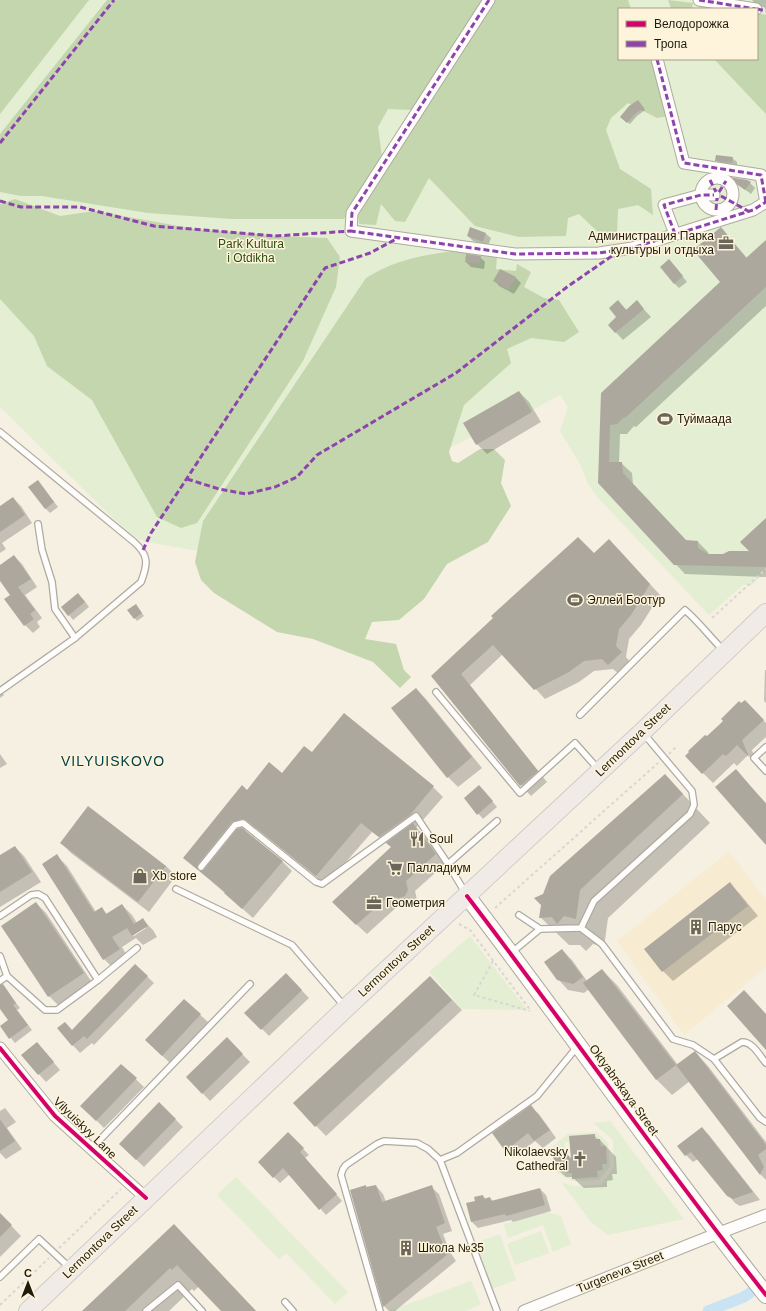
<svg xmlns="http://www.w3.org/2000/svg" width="766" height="1311" font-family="Arial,sans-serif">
<rect width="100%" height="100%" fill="#f6f0e3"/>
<polygon fill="#f7ecd1" points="729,851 766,900 766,967 684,1035 617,941"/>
<g fill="#e3eed2" fill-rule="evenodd">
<path d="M 0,0 L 766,0 L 766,571 L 752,585 L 743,585 L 709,615 L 600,500 L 588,484 L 581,466 L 560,431 L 568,407 L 560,395 L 532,410 L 529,410 L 223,555 L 152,543 L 132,537 L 0,407 ZM 619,9 L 757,9 L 757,59 L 619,59 Z"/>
<polygon points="470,936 527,1010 462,1009 429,972"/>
<polygon points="610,1121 684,1219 608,1235 592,1223 561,1182 572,1186 601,1185 614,1167 613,1140 593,1123"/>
<polygon points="596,1132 608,1143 610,1166 599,1180 572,1181 552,1170 552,1164 566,1167 567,1173 572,1173 573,1179 598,1177 597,1171 603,1170 602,1164 607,1164 606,1146 601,1146 600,1139 565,1142 565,1149 553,1150 553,1154 551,1154 551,1148 568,1134"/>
<polygon points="236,1177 348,1292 335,1304 286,1253 279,1259 217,1195"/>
<polygon points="547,1212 561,1216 571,1244 553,1252 543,1225 508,1238 504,1224"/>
<polygon points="541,1231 549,1253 515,1265 507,1244"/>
<polygon points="500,1234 516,1280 491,1289 475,1243"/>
<polygon points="471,1281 481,1304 466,1311 389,1311"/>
</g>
<g fill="#c4d6ae">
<polygon points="0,0 89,0 0,114"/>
<polygon points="107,0 484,0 414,110 388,109 378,127 382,157 344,219 232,219 148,213 42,196 21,196 0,192 0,134"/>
<polygon points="495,0 628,0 631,9 619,9 619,59 654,59 670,116 657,118 628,103 611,118 606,130 620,169 651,189 653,215 638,205 618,209 617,234 599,233 579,214 568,218 566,236 519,237 475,226 429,178 405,222 395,221 381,204 376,225 359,224 358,213"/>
<polygon points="668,0 693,3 692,9 671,9"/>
<polygon points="757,13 766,15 766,114 714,59 757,59"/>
<polygon points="15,199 60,216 95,211 195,229 280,236 327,238 340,257 336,287 303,361 197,523 181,528 157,517 92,400 47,366 34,336 0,299 0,204"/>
<path d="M 454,251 L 497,257 L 496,269 L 516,271 L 517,264 L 531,272 L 524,287 L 544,298 L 559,300 L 579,332 L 564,342 L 531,338 L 507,349 L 511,363 L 464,405 L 449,452 L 452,461 L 458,463 L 480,449 L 494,449 L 505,460 L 501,483 L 511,506 L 488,542 L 447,564 L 424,599 L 399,620 L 372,622 L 365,639 L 396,644 L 404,670 L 411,677 L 400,688 L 373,662 L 313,639 L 277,632 L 214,593 L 201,580 L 195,562 L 203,521 L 366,278 C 394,260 423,255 454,251 Z"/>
</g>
<g fill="#0003" fill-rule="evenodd">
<polygon points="752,0 766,0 766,10 764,7 757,6"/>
<polygon points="638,101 645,110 637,116 630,124 623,119"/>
<polygon points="732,158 737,162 737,168 721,165 717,160"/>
<polygon points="730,178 750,183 755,188 751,194"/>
<polygon points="721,228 747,258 766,241 766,306 636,427 634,426 627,434 620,434 619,463 621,463 632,473 633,484 686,541 698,542 708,552 708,554 724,555 751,553 766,519 766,577 685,574 599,483 602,393 721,282"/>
<polygon points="486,234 491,238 488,246 473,241 468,236"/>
<polygon points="480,257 485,262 484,269 471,267 466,262"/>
<polygon points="674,265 687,282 679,288 674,283"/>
<polygon points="501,270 516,278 521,283 514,294 499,286 495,281"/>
<polygon points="618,302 627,310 637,302 651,317 623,340 609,325 618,318"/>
<polygon points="519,392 529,402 541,422 487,454 477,444"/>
<polygon points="42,486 58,507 50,513 45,508"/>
<polygon points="13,498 21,506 32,523 2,543 6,549 0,553 0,507"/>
<polygon points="619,550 660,595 641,625 629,639 626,657 631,663 619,674 613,669 594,671 579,682 545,699 503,654 470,685 547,782 531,796 521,785 432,676 594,554"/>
<polygon points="14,556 22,564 37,587 25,595 42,618 37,622 40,627 33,633 25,625 6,600 11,596 0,579 0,566"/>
<polygon points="83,599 89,607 73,620 69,615"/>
<polygon points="138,608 144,616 137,621 129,610"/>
<polygon points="765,670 766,670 766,703 764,701"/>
<polygon points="0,689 4,695 0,698"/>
<polygon points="416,689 426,699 482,768 458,787 448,777"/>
<polygon points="745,701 766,723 766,737 752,750 757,764 748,755 737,766 734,763 713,783 686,756"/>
<polygon points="312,753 433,787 443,797 416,828 423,834 445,864 415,891 417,900 414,906 409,908 399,905 367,934 343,912 392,847 372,832 326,885 257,829 253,828 244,831 282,861 292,871 253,918 184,857 247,791 282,774"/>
<polygon points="0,754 7,764 0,768"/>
<polygon points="736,771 766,803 766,843"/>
<polygon points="665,775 710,823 608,918 604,947 593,944 586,951 580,945 569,945 540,917 544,895"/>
<polygon points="484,791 497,807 483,819 465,798"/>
<polygon points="61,843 166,866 176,876 149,912 71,853"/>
<polygon points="15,847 24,856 41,882 0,907 0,856"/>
<path d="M 57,856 L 67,866 L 96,912 L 102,909 L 107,914 L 122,905 L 132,915 L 137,923 L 143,920 L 153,930 L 157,937 L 143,945 L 136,938 L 122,947 L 129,959 L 114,969 L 104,959 ZM 145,927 L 146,928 L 134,936 L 132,935 Z"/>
<polygon points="730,884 740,894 758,916 673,981 663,971 646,949"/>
<polygon points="36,903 46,913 93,984 59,1006 49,996"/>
<polygon points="562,950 572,960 587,981 602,970 617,985 678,1065 695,1052 708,1066 766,1142 766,1180 760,1174 690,1081 672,1095 657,1080 589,989 584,993 568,990 558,979"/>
<polygon points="135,965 154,983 94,1045 92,1043 80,1053 58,1029 72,1031"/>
<polygon points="286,974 309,998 269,1036 246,1013"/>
<polygon points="440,987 462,1010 326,1136 294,1103"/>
<polygon points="4,988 20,1008 17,1010 32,1030 15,1043 1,1026 9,1020 0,1007 0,991"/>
<polygon points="184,1000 208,1022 170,1063 154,1048"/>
<polygon points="227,1039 250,1062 210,1101 187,1077"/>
<polygon points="44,1051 60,1070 46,1082 22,1055"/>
<polygon points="121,1065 144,1087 104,1128 82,1106"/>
<polygon points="159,1103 183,1127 144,1167 120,1144"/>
<polygon points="531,1107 539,1114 556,1138 543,1148 535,1141 513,1158 505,1150"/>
<polygon points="5,1108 16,1122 7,1128 22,1149 6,1159 0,1153 0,1111"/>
<polygon points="702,1128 709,1135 760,1200 740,1206 735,1203 698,1159 693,1162 686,1155"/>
<polygon points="288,1133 309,1155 305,1158 342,1201 326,1215 290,1174 280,1183 259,1162"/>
<polygon points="594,1135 598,1140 600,1140 616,1157 617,1174 612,1174 613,1180 607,1181 607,1187 584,1188 572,1177 566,1177 555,1167 563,1150 572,1159"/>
<polygon points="366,1186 367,1188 376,1186 383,1194 386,1202 431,1187 439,1194 452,1231 443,1234 450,1252 456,1261 395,1311 389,1311 384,1306 351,1191"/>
<polygon points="540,1189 546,1195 551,1211 513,1222 511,1220 478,1228 472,1222 476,1202 483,1196 486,1199 490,1198 494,1202"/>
<polygon points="0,1214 21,1236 0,1257"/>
<polygon points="195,1247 256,1311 222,1311 199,1286 194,1291 192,1289 169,1311 83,1311"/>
</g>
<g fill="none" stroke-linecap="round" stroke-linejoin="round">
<polyline stroke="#cae3f3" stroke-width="11" points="708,1311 744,1297 751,1292"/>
</g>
<g fill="#ada89d">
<polygon points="638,100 644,108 635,114 627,123 620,117 629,106"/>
<polygon points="716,155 733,157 732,163 715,161"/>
<polygon points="729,177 747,180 751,182 745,190 728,178"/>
<polygon points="470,227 486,233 483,242 467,236"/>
<polygon points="721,227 746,258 766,240 766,287 625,418 624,417 617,424 610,425 609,462 622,462 623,473 686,540 698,541 698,548 709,554 723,554 729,551 749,551 740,542 766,518 766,567 674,565 598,483 601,393 720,282 693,250"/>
<polygon points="466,254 481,256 480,264 465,262"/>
<polygon points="669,259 683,276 674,284 660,267"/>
<polygon points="500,269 516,277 509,290 493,281"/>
<polygon points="618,300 626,310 637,300 644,309 615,333 608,325 616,317 609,308"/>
<polygon points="519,391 532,412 476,445 463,423"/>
<polygon points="38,480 54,502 45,509 28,487"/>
<polygon points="13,497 25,515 0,532 0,506"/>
<polygon points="578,537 594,553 609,539 650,584 631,615 619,629 616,646 622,652 608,665 602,659 584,661 569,672 534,690 493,645 461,674 538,771 520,786 431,676 493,618 491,616"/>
<polygon points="14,555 31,579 18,587 35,610 30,614 34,619 24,626 4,599 10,595 0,581 0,565"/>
<polygon points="78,593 85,602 68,616 61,607"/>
<polygon points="136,604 142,613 134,619 127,610"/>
<polygon points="416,688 472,757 447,778 391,708"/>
<polygon points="745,700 764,720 742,740 749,757 737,745 726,756 723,754 702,774 685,756 689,752 688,751 705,735 707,736 719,725 723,721 721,719 739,701 741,703"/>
<polygon points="344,713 434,786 410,815 379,837 361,823 316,876 246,820 242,819 232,822 198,864 197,868 199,871 202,871 204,870 237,829 242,828 283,861 242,909 224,893 225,892 183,858 242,785 247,790 269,762 282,773 304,746 312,752"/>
<polygon points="736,769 766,804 766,845 715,787"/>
<polygon points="665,774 683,794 580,890 576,919 564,916 557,924 552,917 539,918 541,905 534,898 543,894 550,876"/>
<polygon points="479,785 493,801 477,815 464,798"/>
<polygon points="88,806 166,866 138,902 60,843"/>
<polygon points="413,823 436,854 406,881 408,890 405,896 399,898 389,896 356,925 332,902 391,847 386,843"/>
<polygon points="15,846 32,872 0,892 0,855"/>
<polygon points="57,854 94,912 102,907 106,914 122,904 134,924 143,918 148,926 132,936 127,928 112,937 120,949 103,960 42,864"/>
<polygon points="730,882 748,906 662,972 644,949"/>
<polygon points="36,902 84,973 48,997 1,926"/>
<polygon points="562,949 583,977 573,984 557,980 544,962"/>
<polygon points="135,964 148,976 87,1039 84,1036 72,1046 57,1028 65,1022 72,1030"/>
<polygon points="602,969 676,1065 656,1080 583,983"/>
<polygon points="286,973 302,990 261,1030 244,1013"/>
<polygon points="430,976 452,1000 315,1127 293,1103"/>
<polygon points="3,984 16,1003 13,1005 28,1025 9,1039 0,1026 8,1020 0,1009 0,985"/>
<polygon points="744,990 766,1014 766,1050 727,1006"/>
<polygon points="184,999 201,1014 162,1056 145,1040"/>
<polygon points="227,1037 243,1054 202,1094 186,1077"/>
<polygon points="37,1042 54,1062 38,1075 21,1055"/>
<polygon points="695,1051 766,1145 766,1149 758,1155 764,1167 760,1175 676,1065"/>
<polygon points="121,1064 137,1078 96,1121 80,1106"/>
<polygon points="159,1102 176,1119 136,1160 119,1144"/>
<polygon points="531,1105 550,1130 534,1141 528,1133 505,1151 492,1133"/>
<polygon points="0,1119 15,1141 0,1151"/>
<polygon points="702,1127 712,1140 753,1192 733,1199 727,1196 691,1152 685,1156 677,1146"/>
<polygon points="288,1132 304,1148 300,1152 337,1194 319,1210 283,1168 273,1178 258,1162"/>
<polygon points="595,1134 595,1139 600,1139 601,1146 606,1146 607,1164 602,1164 603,1170 597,1171 598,1177 572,1179 572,1173 567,1173 566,1167 554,1168 553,1150 563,1149 571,1159 569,1136"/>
<polygon points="366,1185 366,1187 376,1185 382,1202 432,1185 445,1223 436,1227 443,1244 449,1253 383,1307 350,1190"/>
<polygon points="540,1188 545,1205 506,1216 505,1214 471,1222 466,1203 475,1201 474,1197 483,1195 484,1199 490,1197 491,1201"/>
<polygon points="0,1213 12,1225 0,1237"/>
<polygon points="174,1224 256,1311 221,1311 177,1265 172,1270 170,1268 125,1311 82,1311"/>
</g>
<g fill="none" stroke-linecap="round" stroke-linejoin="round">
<g stroke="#aeaa9f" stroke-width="8">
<g id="lane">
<path d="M 0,432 L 134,542 C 149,555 148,564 141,582 L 75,638 L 0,691"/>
<polyline points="38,524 42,550 52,582 55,609 75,638"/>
<polyline points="436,692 520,793 575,743 599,770"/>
<path d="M 580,715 L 685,610 C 699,622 710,637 723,650"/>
<polyline points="766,747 754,758 766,771"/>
<polyline points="448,864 497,821"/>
<polyline points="201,867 235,825 243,823 316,882 322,884 416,816 448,864 466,894"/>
<polyline points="176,889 292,945 345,1007"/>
<polyline points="519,915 540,929"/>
<polyline points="0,916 31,895 38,894 45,898 98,980 137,948"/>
<path d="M 581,928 L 602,944 L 673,1039 L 693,1045 L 714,1059 L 742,1042 C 753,1042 759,1055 766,1063"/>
<polyline points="511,953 540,929 581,928 594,901 690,814 694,805 692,791 644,734"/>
<polyline points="0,956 7,976 0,981"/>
<polyline points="7,976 45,1010 57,1010 98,980"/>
<polyline points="714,1059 760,1118 766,1122"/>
<polyline points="91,1149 250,984"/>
<polyline points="440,1160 457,1153 537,1096 577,1047"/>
<polyline points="0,1277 39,1239 69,1267"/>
<polyline points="285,1302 293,1311"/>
<polyline points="146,1311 178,1285 202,1311"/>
<polyline points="380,1311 341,1175 343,1169 346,1165 377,1144 384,1141 417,1143 428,1149 440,1160 497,1311"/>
</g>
</g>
<g stroke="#aeaa9f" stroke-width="13">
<g id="street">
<polyline points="489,0 352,213 351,231 515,254 599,253 632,248 753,210 766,202"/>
<polyline points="699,0 756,9"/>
<polyline points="657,59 684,163 761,175 766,203"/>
<circle cx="717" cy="194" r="16"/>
<polyline points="675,234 664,205 701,195 714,195"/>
<polyline points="0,1048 55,1116 146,1198"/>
<polyline points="524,1311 706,1238 766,1215"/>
</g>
</g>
<g stroke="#aeaa9f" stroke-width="18">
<path id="secondary" d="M 467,896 C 568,1028 663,1165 766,1295"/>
</g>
<g stroke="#cfccc5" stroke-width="20">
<polyline id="primary" points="28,1311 346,1008 642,732 766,613"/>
</g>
<g stroke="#d7d6d1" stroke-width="2" stroke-dasharray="3 3" stroke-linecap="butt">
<polyline points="712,618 766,569"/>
<polyline points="669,754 676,747"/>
<polyline points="495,908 658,763"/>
<polyline points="459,924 470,930 531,1011"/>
<polyline points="493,961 474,995 530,1011"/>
<polyline points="59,1248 121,1189"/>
<polyline points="0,1305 49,1258"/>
</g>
<use href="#lane" stroke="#fefdfb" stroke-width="5.5"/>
<use href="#street" stroke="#fefdfb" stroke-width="11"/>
<use href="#secondary" stroke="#fefdfb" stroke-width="16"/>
<use href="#primary" stroke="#f0ebe6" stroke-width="18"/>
<g stroke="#8e44ad" stroke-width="3" stroke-dasharray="6 3" stroke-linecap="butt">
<polyline points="489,0 352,213 351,231 515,254 599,253 632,248 753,210 766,202"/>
<polyline points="699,0 756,9"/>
<polyline points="757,9 766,11"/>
<polyline points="657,59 684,163 761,175 766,203"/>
<polyline points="0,143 114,0"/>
<polyline points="710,180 716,192"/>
<polyline points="719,192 726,181"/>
<polyline points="721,196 748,211"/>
<polyline points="0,201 21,207 80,207 154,226 275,236 351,231"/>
<polyline points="716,210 717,198"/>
<polyline points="675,234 664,205 701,195 714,195"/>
<polyline points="187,479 219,489 246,494 275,487 297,477 317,455 456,373 567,287 619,251"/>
<polyline points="143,550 151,533 325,268 370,253 398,238"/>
</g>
<g stroke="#fef4db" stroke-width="6">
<g id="cycleway">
<path d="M 467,896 C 568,1028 663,1165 766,1295"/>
<polyline points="0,1048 55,1116 146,1198"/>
</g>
</g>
<use href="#cycleway" stroke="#d6006c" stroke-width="4"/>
</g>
<defs>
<g id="office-bare" transform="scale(1.2)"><path d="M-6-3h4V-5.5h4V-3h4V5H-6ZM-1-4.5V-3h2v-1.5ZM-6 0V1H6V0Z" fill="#6a6659" stroke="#fef4db" stroke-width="2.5" paint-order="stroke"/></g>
<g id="stadium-bare" transform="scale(1.2)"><path d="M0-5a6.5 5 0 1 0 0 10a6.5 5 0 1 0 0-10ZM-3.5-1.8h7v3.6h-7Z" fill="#6a6659" stroke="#fef4db" stroke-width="2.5" paint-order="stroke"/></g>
<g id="restaurant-bare" transform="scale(1.2)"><path d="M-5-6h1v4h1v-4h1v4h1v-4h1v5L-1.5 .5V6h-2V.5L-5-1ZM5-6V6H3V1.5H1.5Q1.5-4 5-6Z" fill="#6a6659" stroke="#fef4db" stroke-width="2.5" paint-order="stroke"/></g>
<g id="supermarket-bare" transform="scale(1.2)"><path d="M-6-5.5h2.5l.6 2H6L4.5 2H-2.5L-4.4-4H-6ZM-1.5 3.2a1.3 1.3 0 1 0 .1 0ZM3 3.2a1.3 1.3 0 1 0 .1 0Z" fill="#6a6659" stroke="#fef4db" stroke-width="2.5" paint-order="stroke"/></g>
<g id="shop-bare" transform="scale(1.2)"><path d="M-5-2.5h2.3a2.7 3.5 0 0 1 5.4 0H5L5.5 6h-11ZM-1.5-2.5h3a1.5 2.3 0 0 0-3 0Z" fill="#6a6659" stroke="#fef4db" stroke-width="2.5" paint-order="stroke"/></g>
<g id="building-bare" transform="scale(1.2)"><path d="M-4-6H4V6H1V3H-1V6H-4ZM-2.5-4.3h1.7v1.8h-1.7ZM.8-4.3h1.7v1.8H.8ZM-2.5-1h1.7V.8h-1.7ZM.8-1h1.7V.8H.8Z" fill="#6a6659" stroke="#fef4db" stroke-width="2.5" paint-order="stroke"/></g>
<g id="church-bare" transform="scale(1.2)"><path d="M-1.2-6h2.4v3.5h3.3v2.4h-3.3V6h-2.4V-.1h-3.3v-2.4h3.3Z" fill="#6a6659" stroke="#fef4db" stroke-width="2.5" paint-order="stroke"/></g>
</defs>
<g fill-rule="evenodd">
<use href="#office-bare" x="726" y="243"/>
<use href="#stadium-bare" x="665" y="419"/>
<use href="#stadium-bare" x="575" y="600"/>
<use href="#restaurant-bare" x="417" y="839"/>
<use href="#supermarket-bare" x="395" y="868"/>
<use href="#shop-bare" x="140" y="876"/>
<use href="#office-bare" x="374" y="903"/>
<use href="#building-bare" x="696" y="927"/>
<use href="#church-bare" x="580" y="1159"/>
<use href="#building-bare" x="406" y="1248"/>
</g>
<g text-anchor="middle" stroke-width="3" stroke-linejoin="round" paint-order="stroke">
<g font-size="12" fill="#1f1b0f" stroke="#fef4db" text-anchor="start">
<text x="714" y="240" text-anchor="end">Администрация Парка<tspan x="714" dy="14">культуры и отдыха</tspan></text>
<text x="677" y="423">Туймаада</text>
<text x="587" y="604">Эллей Боотур</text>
<text x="429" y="843">Soul</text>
<text x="407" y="872">Палладиум</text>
<text x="152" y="880">Xb store</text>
<text x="386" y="907">Геометрия</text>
<text x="708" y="931">Парус</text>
<text x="568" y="1156" text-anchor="end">Nikolaevsky<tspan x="568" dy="14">Cathedral</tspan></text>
<text x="418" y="1252">Школа №35</text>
</g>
<g font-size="12" fill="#2c4e0d" stroke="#fef4db">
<text x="251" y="248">Park Kultura<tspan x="251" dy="14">i Otdikha</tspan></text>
</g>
<g font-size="12" fill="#1f1b0f" stroke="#fef4db">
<text transform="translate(633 740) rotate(-44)" y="4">Lermontova Street</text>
<text transform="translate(396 961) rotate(-43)" y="4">Lermontova Street</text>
<text transform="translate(624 1090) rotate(54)" y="4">Oktyabrskaya Street</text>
<text transform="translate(85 1128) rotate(44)" y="4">Vilyuiskyy Lane</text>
<text transform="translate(100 1242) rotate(-44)" y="4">Lermontova Street</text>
<text transform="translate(620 1272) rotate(-22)" y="4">Turgeneva Street</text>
</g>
<g font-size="14" letter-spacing="1" fill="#01404c" stroke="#fef4db">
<text x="113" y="766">VILYUISKOVO</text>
</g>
</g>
<rect x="618" y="8" width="140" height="52" fill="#fef4db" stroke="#a59d89"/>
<rect x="626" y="21" width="20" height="6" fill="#d6006c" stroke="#a59d89"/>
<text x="654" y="28" font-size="12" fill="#1f1b0f">Велодорожка</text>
<rect x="626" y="41" width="20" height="6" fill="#8e44ad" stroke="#a59d89"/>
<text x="654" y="48" font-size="12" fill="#1f1b0f">Тропа</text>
<g transform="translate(28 1283)" stroke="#fef4db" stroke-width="3" paint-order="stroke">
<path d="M0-3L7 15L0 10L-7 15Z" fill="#1f1b0f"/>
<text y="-6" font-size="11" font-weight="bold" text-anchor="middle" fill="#1f1b0f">С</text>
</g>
</svg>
